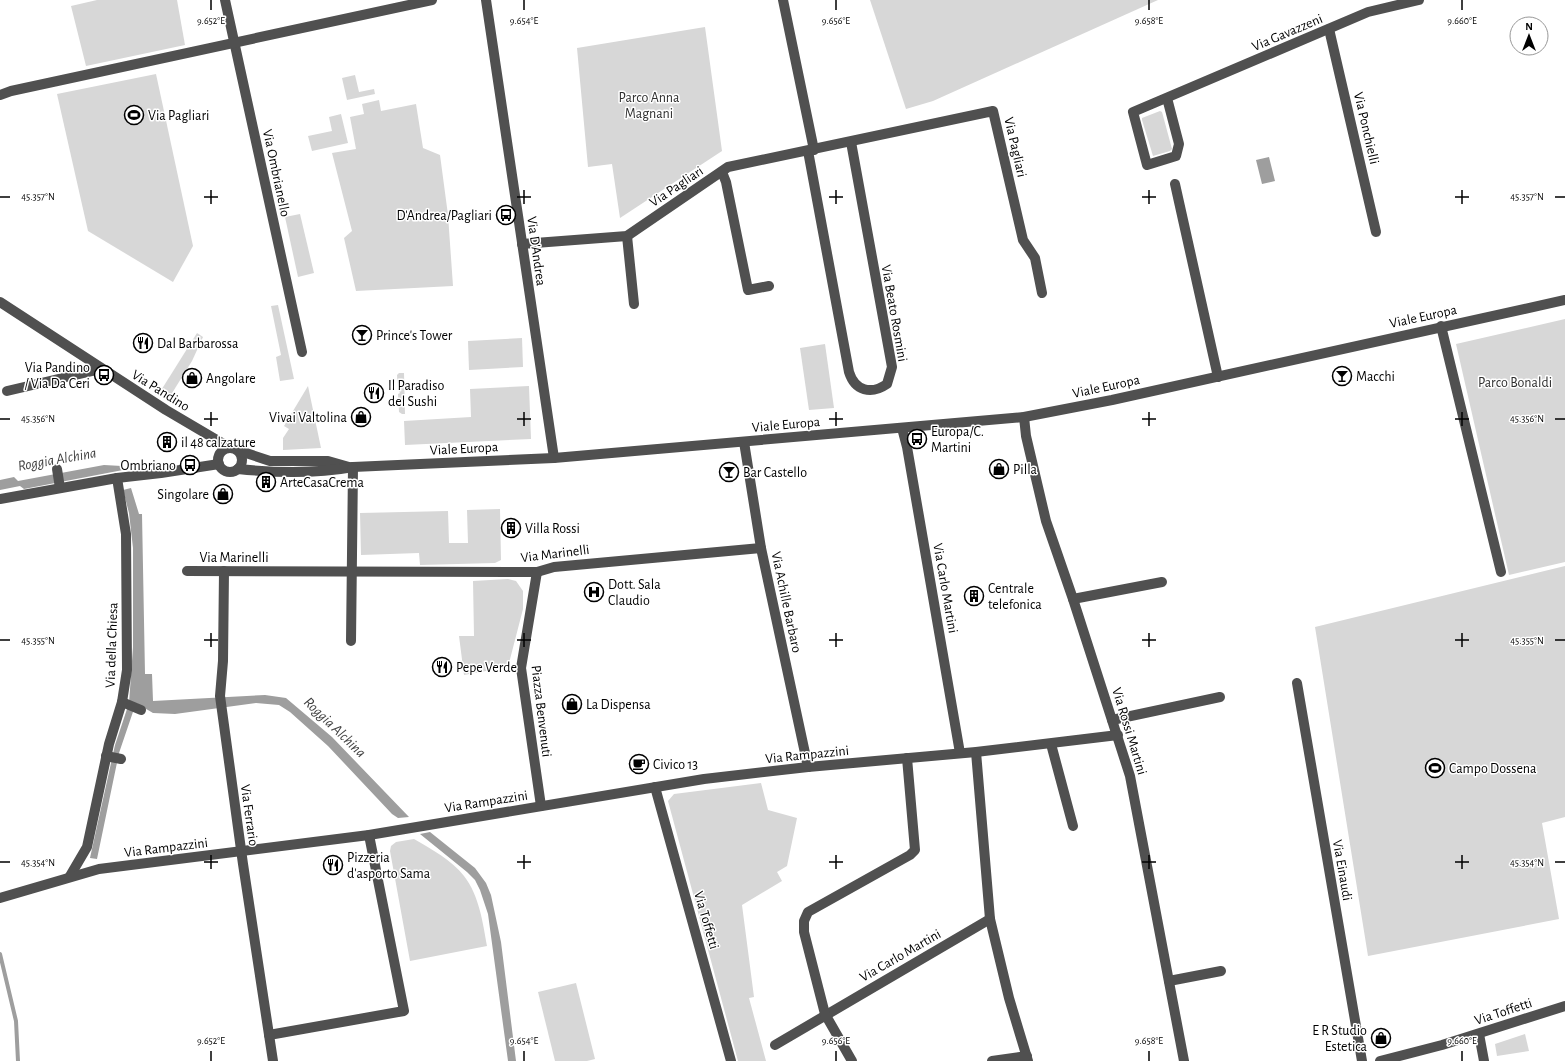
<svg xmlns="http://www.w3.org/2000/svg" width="1565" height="1061" font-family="'Alegreya Sans',sans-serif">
<rect width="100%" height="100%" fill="#fff"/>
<g fill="#d7d7d7">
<polygon points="97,0 177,0 185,45 86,66 71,6"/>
<polygon points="870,0 1158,0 933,101 906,109"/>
<polygon points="705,27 722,151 620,218 612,164 588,167 577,48"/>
<polygon points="156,74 193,246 173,282 88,231 57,94"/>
<polygon points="355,75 359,92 374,89 375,94 347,100 342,78"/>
<polygon points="379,100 381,111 416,104 423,148 440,155 448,215 453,286 356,291 344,238 352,231 332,153 356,149 350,117 364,114 362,104"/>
<polygon points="1160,111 1162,112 1172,149 1170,151 1153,156 1142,120 1142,118"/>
<polygon points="341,114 348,143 312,151 308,136 332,131 329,117"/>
<polygon points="300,214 314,273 298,277 285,217"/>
<polygon points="278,305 294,379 280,381 276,357 281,355 271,306"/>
<polygon points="1565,319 1565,562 1509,575 1456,344"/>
<polygon points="197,333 203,337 192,361 169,398 160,392"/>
<polygon points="522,338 523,367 469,370 468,341"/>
<polygon points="825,344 834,408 809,410 800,348"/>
<polygon points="399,373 404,373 405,414 402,414 399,412 398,394 400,393 398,390 397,375"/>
<polygon points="308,386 321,448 283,450 283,438 289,429 284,426"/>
<polygon points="529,386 531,439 405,445 404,421 471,417 470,389"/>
<polygon points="500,509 501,560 495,563 420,565 419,553 361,555 360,513 448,511 449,543 468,543 467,510"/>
<polygon points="1565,566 1565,817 1542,823 1559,919 1368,956 1315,627"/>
<polygon points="508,579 516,581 523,591 523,609 508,667 464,675 459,636 474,636 473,581"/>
<polygon points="761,783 768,810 797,818 787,866 777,872 782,881 742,905 754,997 749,998 766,1061 738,1061 668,801 674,794"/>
<path d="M 414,839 C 431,849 452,860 464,876 C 479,895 483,923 487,946 L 410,961 L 390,851 L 391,846 L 396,842 Z"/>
<polygon points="576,983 595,1059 587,1061 555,1061 538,992"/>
<polygon points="1525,1034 1529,1051 1497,1056 1495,1044"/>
</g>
<g fill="#9e9e9e">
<polygon points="1269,157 1275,181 1262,184 1256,160"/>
<polygon points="104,465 122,466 123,470 24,489 20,486 0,490 0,480 14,477 18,481"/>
<polygon points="131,488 139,514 142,514 145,674 152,674 153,701 265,695 286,698 332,737 409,817 398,818 392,814 328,746 290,712 279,705 256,703 175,714 153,713 136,703 119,753 97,859 90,858 115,745 129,703 133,647 133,548 129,513 123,490"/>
<polygon points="430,832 475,868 486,883 491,895 501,942 516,1061 508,1061 488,914 480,890 475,880 467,872 420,834"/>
</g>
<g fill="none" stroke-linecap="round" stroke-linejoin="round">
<polyline stroke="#9e9e9e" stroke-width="4" points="0,954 16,1021 18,1061"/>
<g stroke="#505050" stroke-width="10">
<polyline points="225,0 302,352"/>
<polyline points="486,0 554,458"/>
<polyline points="783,0 814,150"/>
<polyline points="1329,29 1376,232"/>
<polyline points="0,95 11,91 432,0"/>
<polyline points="1167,98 1179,144 1176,156 1147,165 1133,112 1368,12 1419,0"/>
<path d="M 808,151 L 849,372 C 855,391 871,395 887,384 L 892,367 L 851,142"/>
<polyline points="722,172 726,182 748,290 769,286"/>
<polyline points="1175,184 1218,377"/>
<polyline points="627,236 634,304"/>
<polyline points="522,244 627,236 728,167 993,111 1023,240 1035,258 1042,293"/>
<polyline points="0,302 166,410 222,443 226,448"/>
<polyline points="1441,326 1501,572"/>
<polyline points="7,391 101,369"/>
<polyline points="1024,417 1026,436 1046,521 1073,599 1130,776 1184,1061"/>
<polyline points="902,428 907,447 960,753"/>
<polyline points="744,442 761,548 808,767"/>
<circle cx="230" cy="460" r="12"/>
<polyline points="240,451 270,461 328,461 349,467"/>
<polyline points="57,469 60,488"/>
<path d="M 238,469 C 277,473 315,474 353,467 L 554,458 L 1024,417 L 1112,400 L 1565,300"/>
<polyline points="0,499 117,478 161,473 219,464"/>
<polyline points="187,571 537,572 554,567 761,548"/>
<polyline points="224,571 223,661 220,696 243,864 273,1061"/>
<polyline points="537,572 521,668 541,806"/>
<polyline points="1073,599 1162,582"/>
<polyline points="351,641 353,467"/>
<polyline points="1297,683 1362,1061"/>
<polyline points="122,702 141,710"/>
<polyline points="1112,720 1220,697"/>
<polyline points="1051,744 1073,826"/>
<polyline points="976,752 990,919 1009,998 1028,1061"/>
<polyline points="106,756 121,759"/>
<polyline points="655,787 731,1061"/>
<polyline points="70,876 87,847 109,744 122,702 127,670 126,534 117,478"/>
<polyline points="0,898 99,869 369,835 704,779 808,767 976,752 1118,735"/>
<polyline points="1169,981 1221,971"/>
<polyline points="1479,1034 1484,1061"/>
<polyline points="269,1035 404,1011 369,835"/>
<polyline points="775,1045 990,919"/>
<polyline points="852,1061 825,1014 804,932 804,921 808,912 910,855 915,850 907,758"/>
<polyline points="992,1061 1027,1056"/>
<polyline points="1380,1061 1442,1045 1565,1006"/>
</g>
</g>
<path fill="none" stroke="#000" stroke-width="1.5" d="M 211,0 L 211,10M 524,0 L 524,10M 836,0 L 836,10M 1149,0 L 1149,10M 1462,0 L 1462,10M 211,190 L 211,204M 524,190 L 524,204M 836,190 L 836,204M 1149,190 L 1149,204M 1462,190 L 1462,204M 0,197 L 10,197M 204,197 L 218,197M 517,197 L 531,197M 829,197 L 843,197M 1142,197 L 1156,197M 1455,197 L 1469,197M 1555,197 L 1565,197M 211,412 L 211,426M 524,412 L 524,426M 836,412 L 836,426M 1149,412 L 1149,426M 1462,412 L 1462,426M 0,419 L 10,419M 204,419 L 218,419M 517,419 L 531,419M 829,419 L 843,419M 1142,419 L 1156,419M 1455,419 L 1469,419M 1555,419 L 1565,419M 211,633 L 211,647M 524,633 L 524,647M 836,633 L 836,647M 1149,633 L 1149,647M 1462,633 L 1462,647M 0,640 L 10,640M 204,640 L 218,640M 517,640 L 531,640M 829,640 L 843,640M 1142,640 L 1156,640M 1455,640 L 1469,640M 1555,640 L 1565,640M 211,855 L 211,869M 524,855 L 524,869M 836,855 L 836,869M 1149,855 L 1149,869M 1462,855 L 1462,869M 0,862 L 10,862M 204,862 L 218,862M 517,862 L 531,862M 829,862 L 843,862M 1142,862 L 1156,862M 1455,862 L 1469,862M 1555,862 L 1565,862M 211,1051 L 211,1061M 524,1051 L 524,1061M 836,1051 L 836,1061M 1149,1051 L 1149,1061M 1462,1051 L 1462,1061"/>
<defs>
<g id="stadium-ring" transform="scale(1)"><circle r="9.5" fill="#fff" stroke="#000" stroke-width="1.5"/><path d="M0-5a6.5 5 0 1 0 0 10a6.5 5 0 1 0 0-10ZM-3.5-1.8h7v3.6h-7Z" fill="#000"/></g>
<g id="bus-ring" transform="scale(1)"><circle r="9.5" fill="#fff" stroke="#000" stroke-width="1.5"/><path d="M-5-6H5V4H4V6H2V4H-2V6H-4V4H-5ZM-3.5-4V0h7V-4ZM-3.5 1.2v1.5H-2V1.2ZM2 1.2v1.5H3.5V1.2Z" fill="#000"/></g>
<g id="bar-ring" transform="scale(1)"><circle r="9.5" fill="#fff" stroke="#000" stroke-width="1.5"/><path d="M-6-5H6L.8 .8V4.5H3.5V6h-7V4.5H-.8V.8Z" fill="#000"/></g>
<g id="restaurant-ring" transform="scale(1)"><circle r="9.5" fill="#fff" stroke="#000" stroke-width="1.5"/><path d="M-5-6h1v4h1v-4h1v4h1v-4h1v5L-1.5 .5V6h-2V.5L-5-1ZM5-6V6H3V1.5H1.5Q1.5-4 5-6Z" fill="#000"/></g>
<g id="shop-ring" transform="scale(1)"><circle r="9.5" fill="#fff" stroke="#000" stroke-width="1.5"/><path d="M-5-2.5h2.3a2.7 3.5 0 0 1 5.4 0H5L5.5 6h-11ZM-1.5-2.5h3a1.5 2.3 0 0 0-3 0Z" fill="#000"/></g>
<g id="building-ring" transform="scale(1)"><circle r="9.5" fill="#fff" stroke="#000" stroke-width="1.5"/><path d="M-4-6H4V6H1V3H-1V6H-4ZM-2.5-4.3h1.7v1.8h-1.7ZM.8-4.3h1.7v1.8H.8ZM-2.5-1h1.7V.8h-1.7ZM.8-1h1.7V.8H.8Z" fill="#000"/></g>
<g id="hospital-ring" transform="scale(1)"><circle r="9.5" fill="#fff" stroke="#000" stroke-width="1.5"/><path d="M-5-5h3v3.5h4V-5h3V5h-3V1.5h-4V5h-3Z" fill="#000"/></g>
<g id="cafe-ring" transform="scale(1)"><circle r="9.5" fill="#fff" stroke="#000" stroke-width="1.5"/><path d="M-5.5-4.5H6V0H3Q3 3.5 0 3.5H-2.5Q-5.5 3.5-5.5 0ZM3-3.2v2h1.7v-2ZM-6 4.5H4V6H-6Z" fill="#000"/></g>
</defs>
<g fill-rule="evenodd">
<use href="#stadium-ring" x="134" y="115"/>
<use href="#bus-ring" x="506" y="215"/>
<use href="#bar-ring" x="362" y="335"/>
<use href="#restaurant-ring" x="143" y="343"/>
<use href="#bus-ring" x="104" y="375"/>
<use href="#bar-ring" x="1342" y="376"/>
<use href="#shop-ring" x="192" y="378"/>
<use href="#restaurant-ring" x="374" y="393"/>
<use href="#shop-ring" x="361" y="417"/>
<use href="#bus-ring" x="917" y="439"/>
<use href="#building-ring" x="167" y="442"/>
<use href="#bus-ring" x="190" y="465"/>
<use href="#shop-ring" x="999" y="469"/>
<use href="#bar-ring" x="729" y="472"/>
<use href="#building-ring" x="266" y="482"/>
<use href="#shop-ring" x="223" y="494"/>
<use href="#building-ring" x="511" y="528"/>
<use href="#hospital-ring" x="594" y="592"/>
<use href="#building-ring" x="974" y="596"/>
<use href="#restaurant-ring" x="442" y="667"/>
<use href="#shop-ring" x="572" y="704"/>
<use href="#cafe-ring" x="639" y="764"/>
<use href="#stadium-ring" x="1435" y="768"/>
<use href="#restaurant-ring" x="333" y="865"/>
<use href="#shop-ring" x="1381" y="1038"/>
</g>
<g text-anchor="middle" stroke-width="3" stroke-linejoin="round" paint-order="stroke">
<g font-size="14" fill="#000" stroke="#fff">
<text transform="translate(1287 32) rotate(-23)" y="5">Via Gavazzeni</text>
<text transform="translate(1367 128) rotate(77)" y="5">Via Ponchielli</text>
<text transform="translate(1016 147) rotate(77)" y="5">Via Pagliari</text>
<text transform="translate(277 173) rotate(78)" y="5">Via Ombrianello</text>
<text transform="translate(676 186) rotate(-34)" y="5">Via Pagliari</text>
<text transform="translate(537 251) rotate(82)" y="5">Via D'Andrea</text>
<text transform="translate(895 313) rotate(80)" y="5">Via Beato Rosmini</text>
<text transform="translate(1423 316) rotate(-12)" y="5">Viale Europa</text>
<text transform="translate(1106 386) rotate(-12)" y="5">Viale Europa</text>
<text transform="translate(161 390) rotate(32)" y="5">Via Pandino</text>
<text transform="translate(786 424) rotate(-5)" y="5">Viale Europa</text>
<text transform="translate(464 448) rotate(-3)" y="5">Viale Europa</text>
<text transform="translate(555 553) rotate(-7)" y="5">Via Marinelli</text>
<text x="234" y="562">Via Marinelli</text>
<text transform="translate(946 588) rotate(80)" y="5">Via Carlo Martini</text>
<text transform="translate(787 602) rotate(78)" y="5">Via Achille Barbaro</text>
<text transform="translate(111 645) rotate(-88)" y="5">Via della Chiesa</text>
<text transform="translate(542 711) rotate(83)" y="5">Piazza Benvenuti</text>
<text transform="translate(1130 731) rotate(73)" y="5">Via Rossi Martini</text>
<text transform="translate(807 754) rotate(-6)" y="5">Via Rampazzini</text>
<text transform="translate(486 801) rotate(-9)" y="5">Via Rampazzini</text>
<text transform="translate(250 815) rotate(82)" y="5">Via Ferrario</text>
<text transform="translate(166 847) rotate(-7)" y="5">Via Rampazzini</text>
<text transform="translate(1343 870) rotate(80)" y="5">Via Einaudi</text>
<text transform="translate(707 920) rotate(74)" y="5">Via Toffetti</text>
<text transform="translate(900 955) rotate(-30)" y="5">Via Carlo Martini</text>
<text transform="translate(1503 1011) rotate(-18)" y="5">Via Toffetti</text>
</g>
<g font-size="14" fill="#2e2e2e" stroke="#fff">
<text x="649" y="102">Parco Anna<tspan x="649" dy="16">Magnani</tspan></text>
<text x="1515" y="387">Parco Bonaldi</text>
</g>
<g font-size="14" fill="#000" stroke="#fff" text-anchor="start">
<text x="148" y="120">Via Pagliari</text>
<text x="492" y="220" text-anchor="end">D'Andrea/Pagliari</text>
<text x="376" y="340">Prince's Tower</text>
<text x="157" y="348">Dal Barbarossa</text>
<text x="90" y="372" text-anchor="end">Via Pandino<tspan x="90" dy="16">/ Via Da Ceri</tspan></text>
<text x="1356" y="381">Macchi</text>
<text x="206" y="383">Angolare</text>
<text x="388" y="390">Il Paradiso<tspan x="388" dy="16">del Sushi</tspan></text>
<text x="347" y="422" text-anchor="end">Vivai Valtolina</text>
<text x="931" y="436">Europa/C.<tspan x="931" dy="16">Martini</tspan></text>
<text x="181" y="447">il 48 calzature</text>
<text x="176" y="470" text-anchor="end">Ombriano</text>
<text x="1013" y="474">Pilla</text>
<text x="743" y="477">Bar Castello</text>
<text x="280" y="487">ArteCasaCrema</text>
<text x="209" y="499" text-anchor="end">Singolare</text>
<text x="525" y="533">Villa Rossi</text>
<text x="608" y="589">Dott. Sala<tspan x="608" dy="16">Claudio</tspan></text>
<text x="988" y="593">Centrale<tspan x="988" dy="16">telefonica</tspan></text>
<text x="456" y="672">Pepe Verde</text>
<text x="586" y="709">La Dispensa</text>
<text x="653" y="769">Civico 13</text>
<text x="1449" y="773">Campo Dossena</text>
<text x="347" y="862">Pizzeria<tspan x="347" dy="16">d'asporto Sama</tspan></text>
<text x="1367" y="1035" text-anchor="end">E R Studio<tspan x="1367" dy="16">Estetica</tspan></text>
</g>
<g font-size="15" font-style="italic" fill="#3f3f3f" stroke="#fff">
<text transform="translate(57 459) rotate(-10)" y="5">Roggia Alchina</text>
<text transform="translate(335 727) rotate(44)" y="5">Roggia Alchina</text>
</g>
</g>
<g font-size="10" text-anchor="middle" fill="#000" stroke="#fff" stroke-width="3" stroke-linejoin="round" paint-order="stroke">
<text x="211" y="24">9.652°E</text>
<text x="524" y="24">9.654°E</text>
<text x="836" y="24">9.656°E</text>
<text x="1149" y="24">9.658°E</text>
<text x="1462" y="24">9.660°E</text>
<text x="38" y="200">45.357°N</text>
<text x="1527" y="200">45.357°N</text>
<text x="38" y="422">45.356°N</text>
<text x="1527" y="422">45.356°N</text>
<text x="38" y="644">45.355°N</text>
<text x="1527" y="644">45.355°N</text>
<text x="38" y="866">45.354°N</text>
<text x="1527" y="866">45.354°N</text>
<text x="211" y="1044">9.652°E</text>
<text x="524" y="1044">9.654°E</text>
<text x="836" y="1044">9.656°E</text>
<text x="1149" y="1044">9.658°E</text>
<text x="1462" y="1044">9.660°E</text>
</g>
<g transform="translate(1529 36)"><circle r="19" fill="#ffffff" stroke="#999999"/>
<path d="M0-3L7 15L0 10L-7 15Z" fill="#000000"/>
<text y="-6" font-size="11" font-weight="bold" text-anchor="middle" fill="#000000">N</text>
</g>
</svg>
